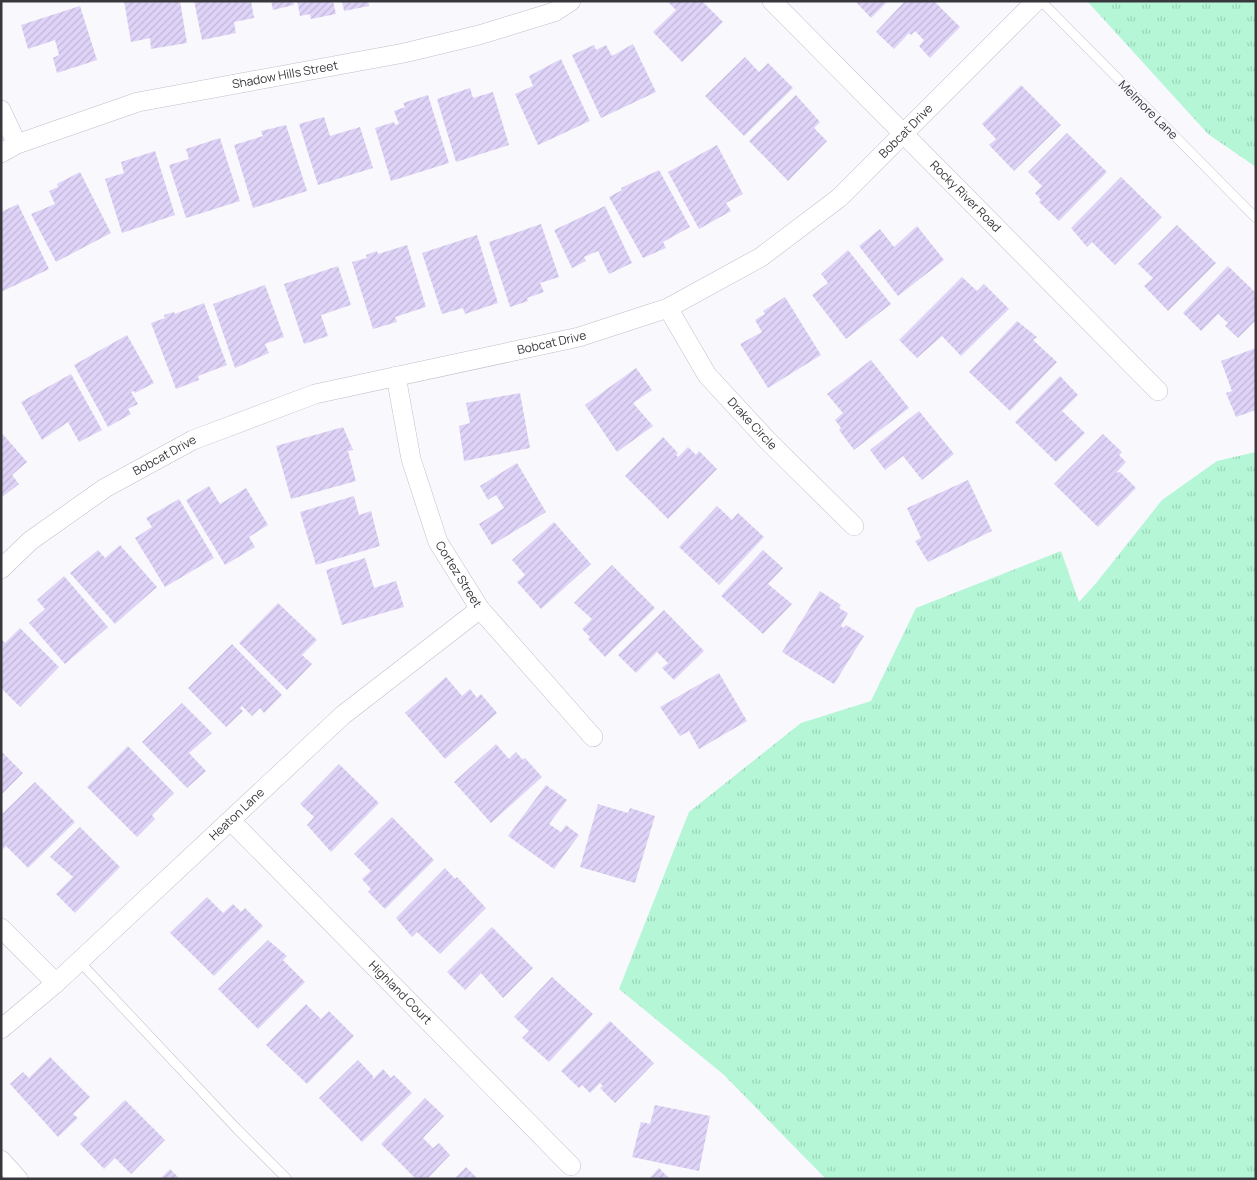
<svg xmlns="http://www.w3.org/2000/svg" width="1257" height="1180" font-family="Manrope,sans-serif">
<defs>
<pattern id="grass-tufts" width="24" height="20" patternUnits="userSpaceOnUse" patternTransform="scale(1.25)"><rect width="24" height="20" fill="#b4f6d6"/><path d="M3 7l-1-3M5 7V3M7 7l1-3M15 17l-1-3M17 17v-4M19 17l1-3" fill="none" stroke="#9cd4b9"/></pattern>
<pattern id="building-hatch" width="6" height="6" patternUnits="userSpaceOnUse" patternTransform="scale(1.25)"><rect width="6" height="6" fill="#dfd4f8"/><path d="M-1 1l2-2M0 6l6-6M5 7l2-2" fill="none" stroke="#c0b7d6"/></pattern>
</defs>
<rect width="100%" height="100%" fill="#f9f8fd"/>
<g fill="url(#grass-tufts)">
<polygon points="1087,1 1256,1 1256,167 1208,134"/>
<polygon points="1256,452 1256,1179 826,1179 723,1074 619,989 689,812 801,723 871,701 916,608 1061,551 1079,602 1097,582 1162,500 1217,461"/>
</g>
<g fill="url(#building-hatch)">
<polygon points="124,1 180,1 187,43 151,49 150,38 131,42"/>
<polygon points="194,1 251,1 254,18 234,22 236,33 202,40"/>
<polygon points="271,1 293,1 294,5 273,10"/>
<polygon points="297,1 333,1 336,14 311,19 310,14 300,16"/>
<polygon points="342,1 368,1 369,6 344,11"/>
<polygon points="667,1 702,1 723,22 682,62 653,32 676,10"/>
<polygon points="855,1 888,1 871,18"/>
<polygon points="905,1 934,1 960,27 930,58 919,46 924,40 915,31 911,35 909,33 894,49 876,32"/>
<polygon points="80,6 97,60 57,73 53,58 59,55 55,40 28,49 21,25"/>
<polygon points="633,44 656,92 601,118 572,55 594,45 596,50 606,45 612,56"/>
<polygon points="745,57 759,72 768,63 793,88 744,136 705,96"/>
<polygon points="561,59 590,121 538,145 515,94 533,86 529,76"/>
<polygon points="1021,85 1061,125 1014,171 989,145 996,139 982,124"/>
<polygon points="470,88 473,98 493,92 509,145 456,162 437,99"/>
<polygon points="428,95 449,163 391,181 375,128 394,122 395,125 399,124 394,111 405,107 403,103"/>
<polygon points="796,95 820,122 814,128 827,141 788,181 749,141"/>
<polygon points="324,117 330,136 360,127 373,168 318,185 299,124"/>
<polygon points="286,125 307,191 253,208 234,145 263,136 261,131"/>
<polygon points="1067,133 1107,172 1059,221 1039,202 1041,200 1035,193 1042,186 1028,172"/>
<polygon points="220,138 240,201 186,218 169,165 189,159 186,149"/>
<polygon points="717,145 743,194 726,203 731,211 699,229 668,172"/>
<polygon points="155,151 175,215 122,233 105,179 124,173 121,162"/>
<polygon points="659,170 690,227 663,242 666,248 643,258 609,197 622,190 621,188"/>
<polygon points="80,172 111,233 56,262 31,214 55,204 49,191 58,187 57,184"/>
<polygon points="1121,177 1162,217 1115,265 1092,242 1087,247 1071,228"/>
<polygon points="18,204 49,269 1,292 1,212"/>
<polygon points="605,206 632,263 609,274 598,251 584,257 586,261 572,268 554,230"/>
<polygon points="541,224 559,277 540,283 544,292 527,298 528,301 510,307 489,242"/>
<polygon points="1177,225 1216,263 1168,311 1144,286 1153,278 1138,264"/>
<polygon points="917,226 944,260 898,296 859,246 880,229 894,247"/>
<polygon points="477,235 498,303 465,314 463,308 442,314 422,253"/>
<polygon points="407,245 426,307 395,317 397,322 373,329 352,262 367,258 366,255 377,251 378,254"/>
<polygon points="848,250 891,304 846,339 812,295 828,283 821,274"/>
<polygon points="338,266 351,305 321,315 328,336 304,344 284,284"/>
<polygon points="1228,266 1256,293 1256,320 1238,338 1225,326 1228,323 1218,314 1201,331 1183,313"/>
<polygon points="962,277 977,291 984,284 1009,309 961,356 942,336 917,358 899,340"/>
<polygon points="265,285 284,337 265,344 269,353 235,368 213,304"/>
<polygon points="785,297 821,355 768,388 740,344 762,332 755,320 765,314 763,311"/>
<polygon points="204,303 227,365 198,376 199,380 176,389 151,323 165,318 164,315 174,312 175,314"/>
<polygon points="1017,321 1037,337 1033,340 1057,362 1010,411 969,372"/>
<polygon points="127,335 154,383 135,393 134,391 131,392 138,404 128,409 131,414 108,427 74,365"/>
<polygon points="1256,348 1256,410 1236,417 1226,393 1232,391 1221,361"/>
<polygon points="871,360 909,408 854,450 839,430 841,428 835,420 843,413 827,394"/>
<polygon points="636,368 652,390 633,403 653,426 617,452 585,405"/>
<polygon points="71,374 102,430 79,442 68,422 42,440 21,402"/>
<polygon points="1060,376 1078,395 1062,411 1085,433 1056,462 1015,422"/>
<polygon points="520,393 530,448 464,461 459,426 470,423 466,403"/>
<polygon points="919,411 954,454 922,480 903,456 885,470 870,450"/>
<polygon points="343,427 353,450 348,451 356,481 291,499 276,446"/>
<polygon points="1,432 27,462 12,475 19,484 1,498"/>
<polygon points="1103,434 1122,452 1119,455 1126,462 1116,473 1120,472 1136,488 1098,527 1054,484"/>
<polygon points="663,437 678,453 676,455 678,457 688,447 696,455 699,451 717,469 668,519 625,476"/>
<polygon points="517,463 546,512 492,545 479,524 504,508 496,495 488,500 480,486"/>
<polygon points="968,480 992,531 928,562 915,541 921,538 907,508"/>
<polygon points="209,486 220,504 246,488 268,525 249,537 255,547 225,565 186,500"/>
<polygon points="354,496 359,515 371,511 380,546 316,565 300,512"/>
<polygon points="179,499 214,558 165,587 135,538 152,527 146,518"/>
<polygon points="717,506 732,520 738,513 764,537 719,585 679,547"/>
<polygon points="554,522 591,564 541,609 517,582 525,575 512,560"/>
<polygon points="120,545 157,587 115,624 70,573 98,550 105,558"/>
<polygon points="763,550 783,568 768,584 792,604 763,634 721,596"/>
<polygon points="365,558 374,588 396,581 404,607 342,625 326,570"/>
<polygon points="612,565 655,608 605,657 588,639 590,637 582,629 592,619 574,603"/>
<polygon points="64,576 108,627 65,664 29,623 45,609 37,600"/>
<polygon points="820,591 841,605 839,608 848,613 841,626 843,628 846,625 864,636 834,684 782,652"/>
<polygon points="278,603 317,640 302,655 312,664 287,690 239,643"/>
<polygon points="664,610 704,651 674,680 662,668 668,663 657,652 636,673 618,655"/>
<polygon points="20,628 59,667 20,707 1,688 1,639 5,643"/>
<polygon points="232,644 282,695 264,713 260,708 252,716 242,706 240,708 243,711 226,727 188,688"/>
<polygon points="719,673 747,721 699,749 689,731 680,736 660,707"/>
<polygon points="446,677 462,696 470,689 477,698 481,694 497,713 445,759 405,713"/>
<polygon points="182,703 212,733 189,753 206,771 187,788 142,742"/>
<polygon points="496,744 509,759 516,752 523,760 525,758 542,777 491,823 454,782"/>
<polygon points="128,746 174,793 152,815 155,819 137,837 87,787"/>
<polygon points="1,751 23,773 1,795"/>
<polygon points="339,764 379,803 331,852 307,825 314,817 300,804"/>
<polygon points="35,782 75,822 28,868 6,846 3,849 1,848 1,815"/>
<polygon points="546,785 567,800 549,824 561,832 566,825 579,835 554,869 508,836"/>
<polygon points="598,804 628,813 630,808 655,816 635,883 580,867"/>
<polygon points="392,817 434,860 385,909 368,892 371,889 362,879 371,871 354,854"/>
<polygon points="80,827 120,867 75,913 56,894 73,877 50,857"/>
<polygon points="445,868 455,879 457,877 486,908 440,954 417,932 412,937 396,918"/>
<polygon points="207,897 223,913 233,904 241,912 245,908 263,926 214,976 170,933"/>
<polygon points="492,927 533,968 503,998 481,973 465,990 447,972"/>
<polygon points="268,940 287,956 283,960 305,982 258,1029 218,989"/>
<polygon points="552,977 593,1014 549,1062 522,1038 529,1031 514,1017"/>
<polygon points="306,1004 321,1019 329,1011 354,1036 307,1084 266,1045"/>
<polygon points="610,1021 654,1063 615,1103 600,1088 603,1086 600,1083 590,1093 582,1085 579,1088 561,1071"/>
<polygon points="50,1057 90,1097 73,1114 78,1118 58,1137 10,1084 23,1072 29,1078"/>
<polygon points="358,1060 373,1076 373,1079 383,1069 391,1078 394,1075 412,1093 362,1142 319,1098"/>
<polygon points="425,1098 444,1116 423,1138 433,1148 439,1143 450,1155 427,1179 416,1179 381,1144"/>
<polygon points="125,1100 165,1140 131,1174 115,1158 104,1169 80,1144"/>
<polygon points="655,1105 710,1116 699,1171 632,1157 641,1122 650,1124"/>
<polygon points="466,1167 478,1179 454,1179"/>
<polygon points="659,1168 670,1179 649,1179"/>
<polygon points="170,1169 180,1179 160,1179"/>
</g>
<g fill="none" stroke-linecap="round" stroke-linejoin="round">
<g stroke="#c2becb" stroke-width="10">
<g id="lane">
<polyline points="1041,1 1256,218"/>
<polyline points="79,961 237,1129 287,1179"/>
</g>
</g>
<g stroke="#c2becb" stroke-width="20">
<g id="street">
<path id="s1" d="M 772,1 L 1158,391"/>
<polyline points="1,110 17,144"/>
<path id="s2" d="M 1,153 L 17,144 L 138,102 L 404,53 L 479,35 L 554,12 L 571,1"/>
<path id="s3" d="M 668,308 L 707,375 L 767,440 L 854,526"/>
<path id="s4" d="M 396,376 L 411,459 L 438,542 L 480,609 L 593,737"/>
<path id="s5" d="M 1,569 L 30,541 L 105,488 L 193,440 L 315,394 L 579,337 L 668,308 L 761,257 L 839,198 L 1036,1"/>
<path id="s6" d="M 231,821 L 571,1166"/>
<polyline points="1,928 56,983"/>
<path id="s7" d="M 1,1029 L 56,983 L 343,715 L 480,609"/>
<polyline points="1,1160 18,1179"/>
</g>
</g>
<use href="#lane" stroke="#fff" stroke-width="9"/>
<use href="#street" stroke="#fff" stroke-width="19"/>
</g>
<g text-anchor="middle" stroke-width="4" stroke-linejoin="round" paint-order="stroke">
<g font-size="12" fill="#38373c" stroke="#f9f8fd">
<text dy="4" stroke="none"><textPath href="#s2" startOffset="296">Shadow Hills Street</textPath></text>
<text transform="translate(1148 110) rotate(45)" y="4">Melmore Lane</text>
<text dy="4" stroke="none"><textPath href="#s5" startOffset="1025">Bobcat Drive</textPath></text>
<text dy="4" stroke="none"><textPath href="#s1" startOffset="275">Rocky River Road</textPath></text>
<text dy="4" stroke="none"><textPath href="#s5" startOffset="605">Bobcat Drive</textPath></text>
<text dy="4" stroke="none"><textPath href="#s3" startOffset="144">Drake Circle</textPath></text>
<text dy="4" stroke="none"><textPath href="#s5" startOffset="200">Bobcat Drive</textPath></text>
<text dy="4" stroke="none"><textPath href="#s4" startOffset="210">Cortez Street</textPath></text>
<text dy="4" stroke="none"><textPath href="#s7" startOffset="319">Heaton Lane</textPath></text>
<text dy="4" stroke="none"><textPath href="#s6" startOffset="241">Highland Court</textPath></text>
</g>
</g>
<rect width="1257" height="1180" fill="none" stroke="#38373c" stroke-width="5"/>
</svg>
